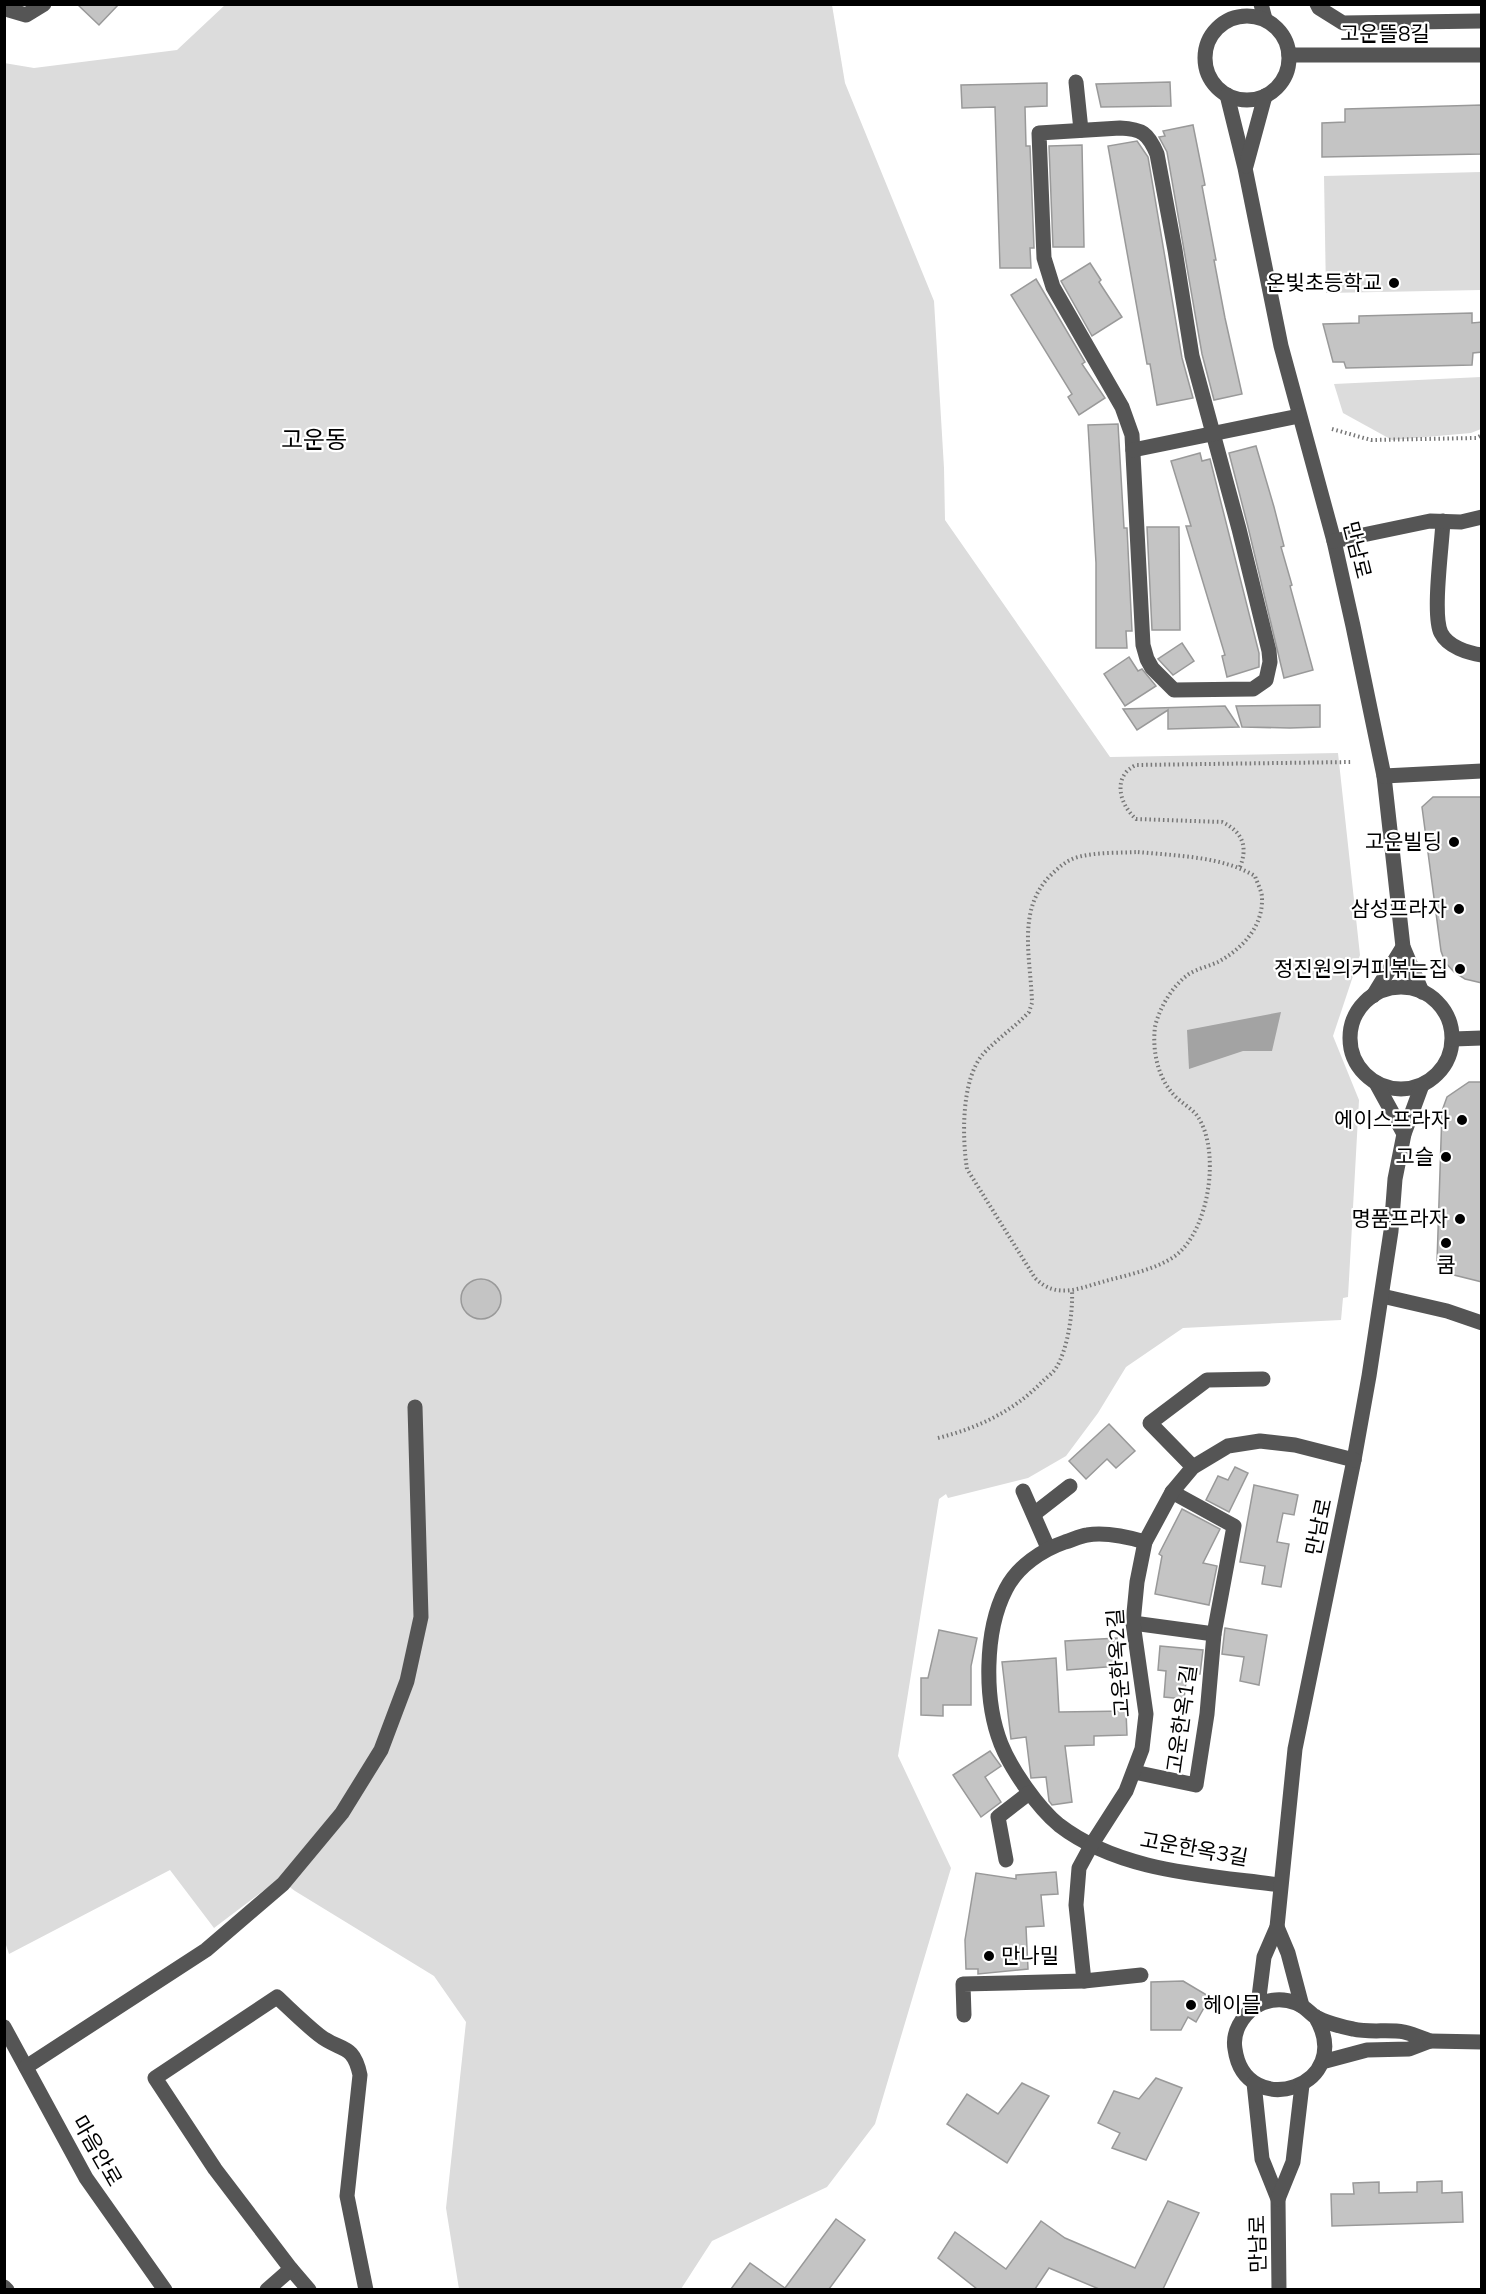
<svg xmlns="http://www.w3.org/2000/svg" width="1486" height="2294" font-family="Mulish,'Noto Sans KR',sans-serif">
<rect width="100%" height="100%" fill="#fff"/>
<g fill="#dcdcdc">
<polygon points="225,5 832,5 845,83 934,301 944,468 945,520 1110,757 1338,753 1360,955 1333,1036 1359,1100 1348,1297 1343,1298 1341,1320 1183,1328 1126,1367 1098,1413 1066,1456 1028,1478 948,1498 946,1494 939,1499 898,1756 951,1868 875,2124 827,2187 712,2241 681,2289 459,2289 446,2208 466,2022 434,1976 295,1891 279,1879 214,1928 170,1870 9,1954 5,1942 4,63 34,68 177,50"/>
<polygon points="1481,172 1481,290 1326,293 1324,176"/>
<polygon points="1481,377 1481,429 1471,433 1392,440 1343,413 1334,384"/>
</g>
<polygon fill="#a3a3a3" points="1281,1012 1272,1051 1243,1051 1189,1069 1187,1030"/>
<g fill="#c4c4c4" stroke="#999" stroke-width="1.5">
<polygon points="77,4 119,4 99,25"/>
<polygon points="1170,82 1171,106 1101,107 1096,84"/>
<polygon points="1047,83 1047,106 1025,107 1026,146 1030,146 1034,248 1030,248 1031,268 1000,268 995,107 962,108 961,85"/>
<polygon points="1482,105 1482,154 1322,157 1322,123 1345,122 1345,109"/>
<polygon points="1193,125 1205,185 1202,186 1216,260 1214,260 1225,318 1242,394 1214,400 1202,354 1167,152 1159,137 1165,136 1163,131"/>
<polygon points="1137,141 1148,157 1182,358 1193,398 1157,405 1150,364 1147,364 1108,146"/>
<polygon points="1082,145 1084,247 1053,247 1049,146"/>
<polygon points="1090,263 1101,280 1099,282 1122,317 1092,336 1061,281"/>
<polygon points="1036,279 1085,362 1082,364 1105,398 1079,415 1068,397 1072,394 1011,295"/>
<polygon points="1472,313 1472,323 1482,322 1482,352 1473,353 1472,365 1346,368 1344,362 1333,362 1323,324 1359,323 1359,316"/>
<polygon points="1118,424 1124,528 1127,528 1132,631 1126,631 1127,648 1096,648 1096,563 1088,425"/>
<polygon points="1256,446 1274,507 1284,546 1281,547 1292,585 1290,586 1313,670 1284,678 1248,527 1229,453"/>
<polygon points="1200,453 1202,461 1210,459 1259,653 1259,667 1227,677 1222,656 1225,655 1186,526 1191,526 1171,461"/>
<polygon points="1147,527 1179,527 1180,630 1152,630"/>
<polygon points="1182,643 1194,661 1173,675 1158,659"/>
<polygon points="1129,657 1138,671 1142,669 1156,686 1125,706 1104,674"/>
<polygon points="1320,705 1320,727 1290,728 1242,727 1236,706"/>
<polygon points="1225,706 1239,727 1168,729 1168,710 1137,730 1123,709"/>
<polygon points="1433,797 1482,797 1482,983 1465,979 1454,972 1445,962 1441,951 1422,807"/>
<polygon points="1469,1082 1482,1082 1482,1282 1442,1272 1437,1262 1442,1111 1447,1097"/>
<circle cx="481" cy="1299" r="20"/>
<polygon points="1109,1424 1135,1451 1116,1468 1107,1459 1086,1479 1069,1461"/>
<polygon points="1235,1467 1248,1473 1229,1512 1206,1500 1218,1476 1228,1480"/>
<polygon points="1254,1485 1298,1495 1294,1515 1283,1513 1277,1542 1289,1544 1281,1587 1262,1584 1265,1566 1240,1562"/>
<polygon points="1182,1509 1220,1529 1203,1563 1217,1566 1209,1605 1155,1594 1162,1556 1159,1554"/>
<polygon points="1225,1628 1267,1635 1259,1685 1240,1681 1244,1657 1222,1654"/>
<polygon points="939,1630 977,1638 971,1666 971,1705 943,1705 943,1716 921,1715 921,1678 928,1678"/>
<polygon points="1117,1638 1119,1666 1067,1670 1065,1641"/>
<polygon points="1160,1646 1203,1650 1200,1674 1187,1673 1184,1699 1164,1697 1166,1671 1158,1670"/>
<polygon points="1056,1658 1059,1712 1126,1711 1127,1735 1094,1736 1094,1745 1065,1746 1072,1802 1052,1805 1049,1801 1046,1777 1031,1778 1026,1737 1011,1739 1002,1662"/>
<polygon points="990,1751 1001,1766 985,1777 1001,1802 981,1817 953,1775"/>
<polygon points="1056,1872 1058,1894 1041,1895 1044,1926 1026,1927 1028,1969 978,1974 978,1969 966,1969 965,1940 976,1873 1016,1879 1016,1875"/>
<polygon points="1183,1981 1210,1997 1196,2022 1188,2017 1181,2030 1151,2030 1151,1982"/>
<polygon points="1156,2078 1182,2088 1146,2160 1112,2148 1120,2133 1098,2123 1114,2091 1139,2099"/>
<polygon points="1022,2083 1049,2096 1007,2163 947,2124 967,2094 998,2114"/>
<polygon points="1442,2181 1442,2193 1462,2192 1463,2222 1332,2226 1331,2194 1354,2194 1353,2183 1379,2182 1379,2193 1417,2192 1417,2182"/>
<polygon points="1168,2201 1199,2213 1163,2289 1099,2289 1049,2268 1035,2289 977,2289 938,2258 955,2232 1006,2269 1041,2221 1065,2238 1135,2268"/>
<polygon points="836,2219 865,2240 829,2289 731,2289 750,2263 785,2288"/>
</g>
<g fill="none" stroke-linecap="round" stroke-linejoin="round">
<g stroke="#777" stroke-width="4" stroke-dasharray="1.5 3" stroke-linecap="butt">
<polyline points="1332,429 1371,440 1476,438 1482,435"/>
<path d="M 1138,852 C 1177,856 1221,856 1255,876 C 1257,883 1262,891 1262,898 C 1263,927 1242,949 1218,962 C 1209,966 1197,969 1189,974 C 1173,985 1159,1008 1155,1027 C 1152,1051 1158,1078 1174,1095 C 1181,1103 1192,1108 1198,1117 C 1221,1152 1209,1231 1175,1256 C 1155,1270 1126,1275 1102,1282 C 1077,1289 1056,1299 1035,1278 L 967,1169 C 962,1137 961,1078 984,1053 C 998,1038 1015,1027 1029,1012 L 1032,1003 C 1031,959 1016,909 1051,875 C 1059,867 1067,860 1078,857 C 1097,852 1119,853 1138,852 Z"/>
<path d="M 1240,867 C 1248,847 1243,832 1222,822 L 1136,819 C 1119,804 1112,776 1136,765 L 1351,762"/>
<path d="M 938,1438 C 978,1428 1014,1411 1043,1381 C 1047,1377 1053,1373 1056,1368 C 1068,1349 1073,1312 1072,1290"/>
</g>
<g stroke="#555" stroke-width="15">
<polyline points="1261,4 1265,19"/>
<polyline points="1317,4 1319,8 1343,23 1482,21"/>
<polyline points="4,6 9,10 26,15 44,4"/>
<circle cx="1247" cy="58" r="42"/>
<polyline points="1289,55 1482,55"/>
<polyline points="1076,82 1081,130"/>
<polyline points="1227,95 1245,168 1281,346 1334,541 1353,626 1384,776 1403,947 1422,992"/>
<path d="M 1120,128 C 1142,129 1148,133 1157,154 L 1175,250 L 1192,356 L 1239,529 L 1269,651 L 1270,662 L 1266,680 L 1253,689 L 1174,690 L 1152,668 L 1147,659 L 1143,645 L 1132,435 L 1122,407 L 1053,287 L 1044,258 L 1039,133 Z"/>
<polyline points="1246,166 1265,96"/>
<polyline points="1133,450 1299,416"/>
<path d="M 1443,521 C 1442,545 1432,615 1441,633 C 1448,647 1468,653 1482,655"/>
<polyline points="1334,541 1430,521 1461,522 1482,517"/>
<polyline points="1384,776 1482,771"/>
<circle cx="1401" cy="1038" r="51"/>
<polyline points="1373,996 1403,947"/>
<polyline points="1453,1039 1482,1038"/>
<polyline points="1376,1083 1404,1134"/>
<polyline points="1382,1296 1447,1311 1482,1323"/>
<polyline points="1193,1467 1150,1423 1207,1380 1263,1379"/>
<polyline points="1023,1491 1048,1548"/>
<polyline points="1034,1514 1070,1486"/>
<path d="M 1145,1542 C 1128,1537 1105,1532 1087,1535 C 1080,1536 1072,1540 1065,1542 C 1042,1550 1018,1566 1006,1589 C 984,1631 984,1701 1001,1744 C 1011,1769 1038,1808 1059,1825 C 1120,1872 1206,1875 1280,1885"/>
<polyline points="1133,1623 1214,1634"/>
<polyline points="1134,1772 1196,1785 1207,1714 1214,1634 1234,1526 1172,1492"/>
<polyline points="1006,1860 998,1817 1029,1793"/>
<polyline points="1277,1927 1288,1953 1302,2006"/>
<polyline points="1084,1981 1141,1975"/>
<polyline points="1258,2005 1264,1957 1277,1927 1295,1749 1354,1460 1369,1376 1391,1231 1395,1179 1404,1134 1422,1085"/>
<polyline points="964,2015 963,1984 1084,1981 1076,1905 1079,1868 1092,1844 1126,1791 1142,1749 1146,1714 1133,1623 1137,1582 1145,1542 1172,1492 1193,1467 1228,1446 1260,1441 1295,1445 1354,1460"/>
<path d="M 1315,2016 C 1358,2087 1245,2122 1235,2049 C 1232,2032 1242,2016 1256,2006 C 1268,1999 1283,1998 1296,2003 C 1304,2006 1308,2011 1314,2016 C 1324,2022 1342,2027 1353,2029 C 1370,2033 1388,2029 1404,2032 C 1413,2034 1422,2038 1430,2041 L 1409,2049 L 1367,2050 L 1322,2062"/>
<polyline points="4,2027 86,2178 165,2290"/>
<polyline points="1430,2041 1482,2042"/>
<polyline points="26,2067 206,1950 283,1884 342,1813 381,1750 407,1681 421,1617 415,1407"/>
<polyline points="1254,2083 1262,2159 1278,2199 1279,2290"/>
<polyline points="1278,2199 1293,2162 1302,2085"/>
<polyline points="291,2269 309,2290"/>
<polyline points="4,2287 7,2290"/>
<path d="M 267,2290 L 291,2269 L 215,2169 L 155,2078 L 277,1997 C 291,2010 304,2023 319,2035 C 340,2052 353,2042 360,2075 L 347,2196 L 366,2290"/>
</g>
</g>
<g fill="#000" stroke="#fff" stroke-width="2">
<circle cx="1394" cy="283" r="6"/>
<circle cx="1454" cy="842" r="6"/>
<circle cx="1459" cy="909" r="6"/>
<circle cx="1460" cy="969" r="6"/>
<circle cx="1462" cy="1120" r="6"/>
<circle cx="1446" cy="1157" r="6"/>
<circle cx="1460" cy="1219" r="6"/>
<circle cx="1446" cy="1243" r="6"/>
<circle cx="989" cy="1956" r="6"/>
<circle cx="1191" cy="2005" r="6"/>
</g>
<g text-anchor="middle" stroke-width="4.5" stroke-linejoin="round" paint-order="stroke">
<g font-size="21" fill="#000" stroke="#fff">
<text x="1385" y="41">고운뜰8길</text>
<text transform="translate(1357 550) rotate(76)" y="7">만남로</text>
<text transform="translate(1319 1527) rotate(-78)" y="7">만남로</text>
<text transform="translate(1119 1663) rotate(-94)" y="7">고운한옥2길</text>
<text transform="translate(1182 1719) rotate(-82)" y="7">고운한옥1길</text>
<text transform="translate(1194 1849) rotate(10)" y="7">고운한옥3길</text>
<text transform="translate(97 2151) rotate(60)" y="7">마음안로</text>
<text transform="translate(1258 2244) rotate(-91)" y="7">만남로</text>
</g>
<g font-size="21" fill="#000" stroke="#fff" text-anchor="end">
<text x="1382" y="290">온빛초등학교</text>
<text x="1442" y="849">고운빌딩</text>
<text x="1447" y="916">삼성프라자</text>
<text x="1448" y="976">정진원의커피볶는집</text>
<text x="1450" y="1127">에이스프라자</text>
<text x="1434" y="1164">고슬</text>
<text x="1448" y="1226">명품프라자</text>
<text x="1446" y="1272" text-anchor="middle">쿰</text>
<text x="1001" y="1963" text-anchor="start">만나밀</text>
<text x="1203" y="2012" text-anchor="start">헤이믈</text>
</g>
<g font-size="24" fill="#000" stroke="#fff">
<text x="314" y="448">고운동</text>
</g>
</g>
<rect width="1486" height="2294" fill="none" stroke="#000000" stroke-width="12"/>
</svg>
